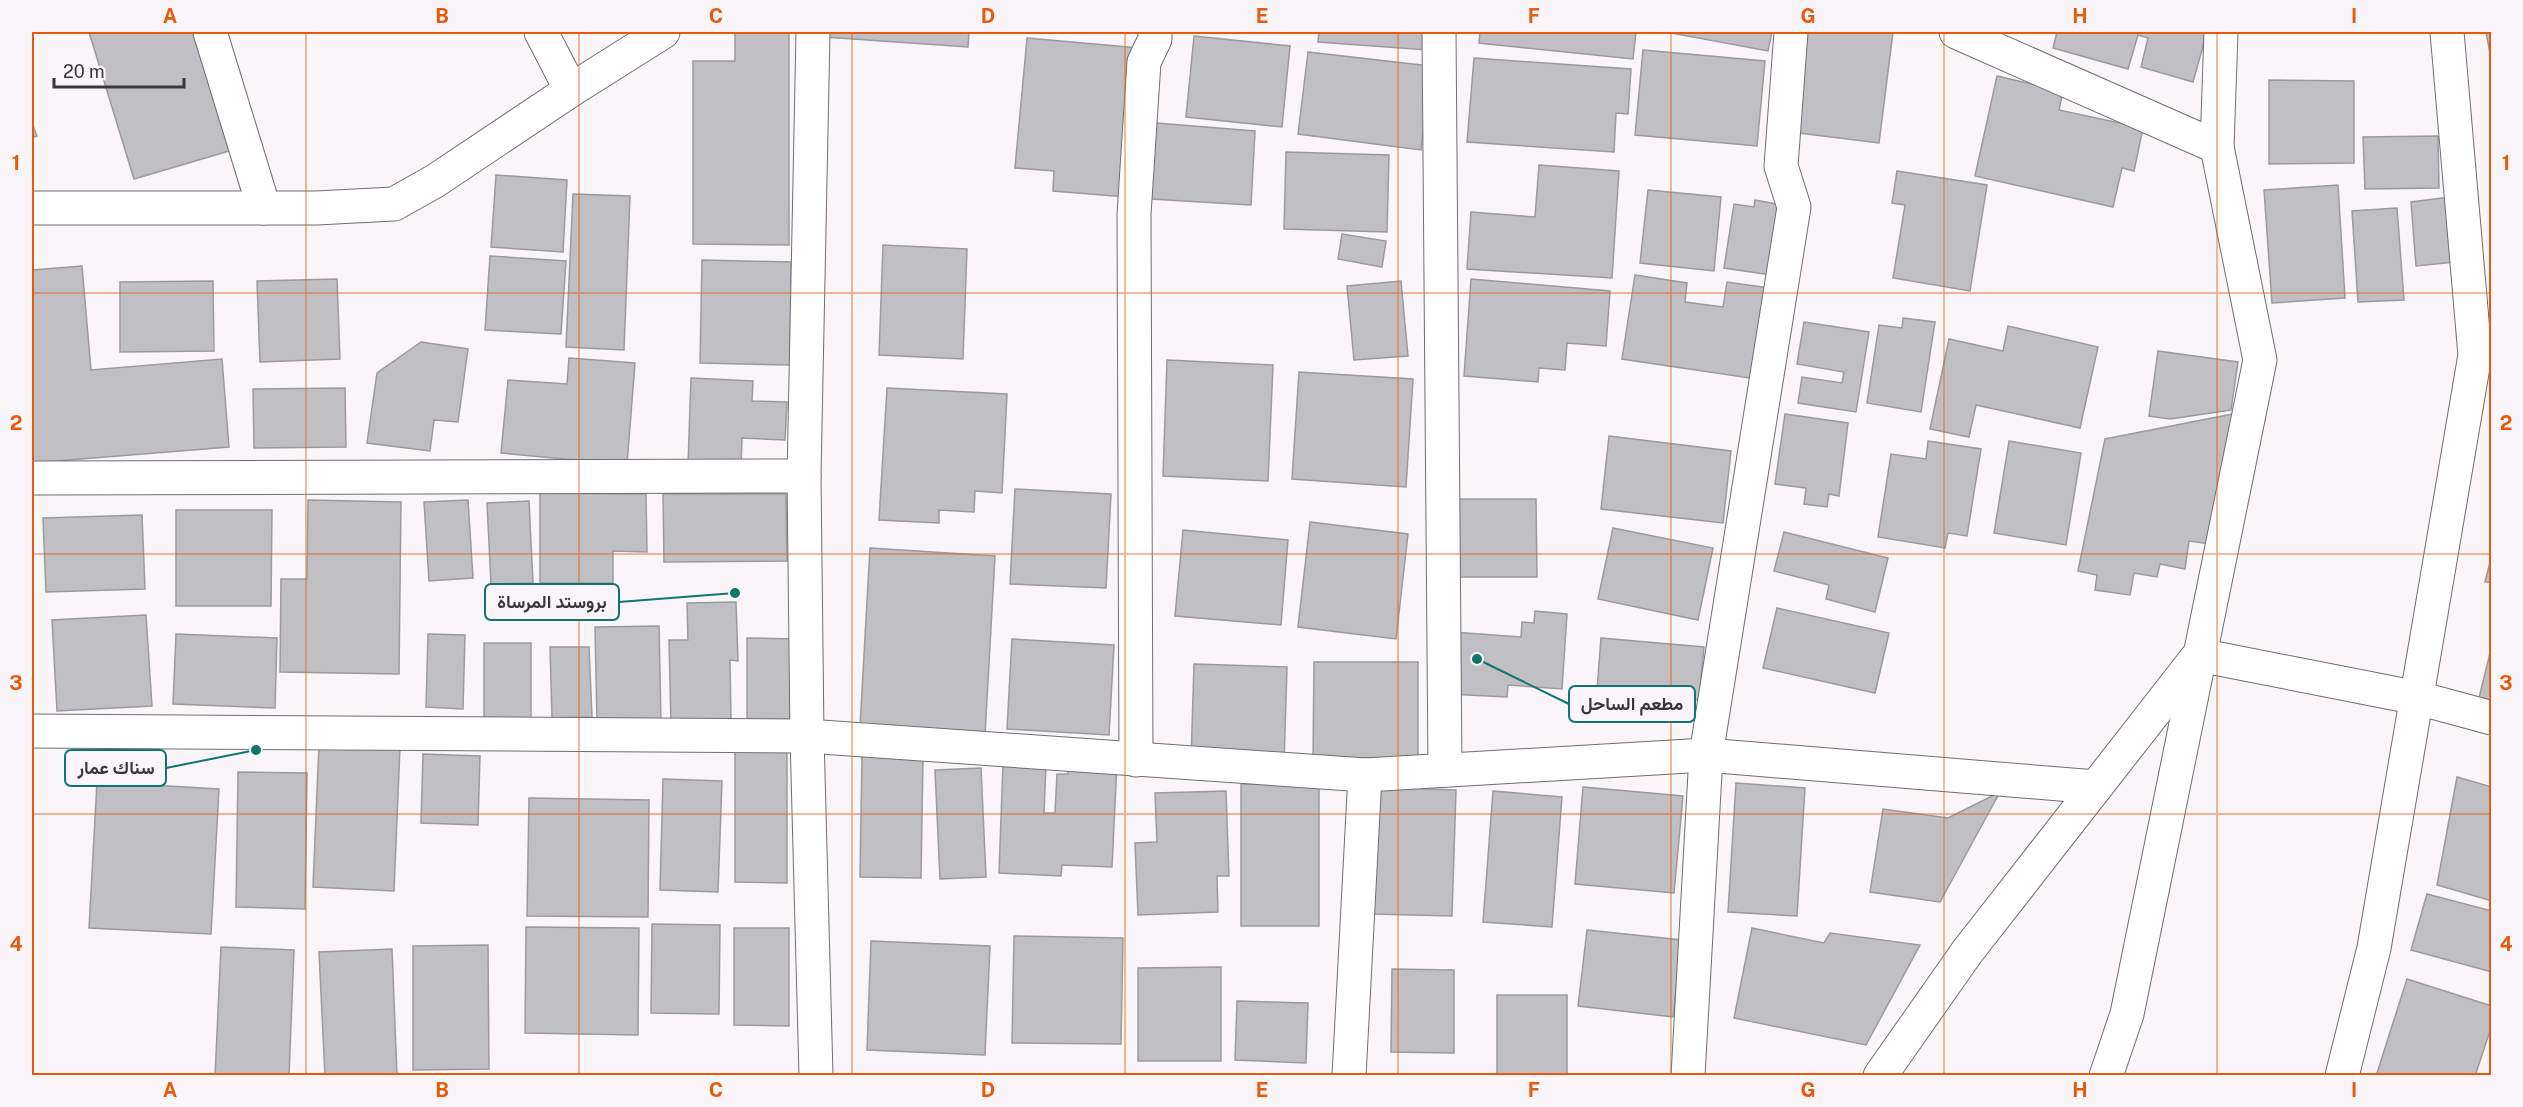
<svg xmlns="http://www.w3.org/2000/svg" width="2523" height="1107" font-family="'Public Sans',Vazirmatn,sans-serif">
<rect width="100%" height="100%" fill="#f9f5f8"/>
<g fill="#c0bfc3" stroke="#9b9a9d" stroke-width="1.5">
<polygon points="89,32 200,32 236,149 134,179"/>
<polygon points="735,32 789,32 789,245 693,244 693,61 735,61"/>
<polygon points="824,32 969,32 968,47 824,37"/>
<polygon points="1319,32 1429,32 1428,50 1318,42"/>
<polygon points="1480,32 1636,32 1633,59 1479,43"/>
<polygon points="1666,32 1772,32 1768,51"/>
<polygon points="1804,32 1893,32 1879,143 1791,132"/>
<polygon points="2057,32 2207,32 2193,82 2141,67 2148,38 2138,35 2128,69 2053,48"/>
<polygon points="2486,32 2492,32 2492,64"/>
<polygon points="1194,36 1290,46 1282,127 1186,117"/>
<polygon points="1027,38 1139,48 1126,197 1053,191 1054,171 1015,168"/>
<polygon points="1643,50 1765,61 1757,146 1635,135"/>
<polygon points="1308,52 1430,66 1421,150 1298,134"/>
<polygon points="1474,58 1631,69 1628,114 1616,113 1614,152 1467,142"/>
<polygon points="1997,76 2063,91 2059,110 2143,128 2134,171 2122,168 2113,207 1975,176"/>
<polygon points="2269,80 2354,81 2354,163 2269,164"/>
<polygon points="32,123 37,136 32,138"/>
<polygon points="1156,123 1255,131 1251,205 1151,199"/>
<polygon points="2438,136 2439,188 2365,189 2363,137"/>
<polygon points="1286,152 1389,155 1387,232 1284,229"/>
<polygon points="1539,165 1619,171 1612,278 1467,269 1471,212 1535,217"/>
<polygon points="1897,171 1987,185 1970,291 1893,278 1905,205 1892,203"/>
<polygon points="496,175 567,180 563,252 491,247"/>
<polygon points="2338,185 2345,298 2272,303 2264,190"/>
<polygon points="1648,190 1721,197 1714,271 1640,263"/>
<polygon points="573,194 630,196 624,350 566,347"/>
<polygon points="2450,197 2455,262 2416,266 2411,202"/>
<polygon points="1755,200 1782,205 1771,275 1724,268 1734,204 1754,207"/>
<polygon points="2397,208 2404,300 2358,302 2352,211"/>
<polygon points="1342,234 1386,241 1382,267 1338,259"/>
<polygon points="883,245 967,249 963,359 879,355"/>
<polygon points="490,256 566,261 561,334 485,330"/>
<polygon points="702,260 791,262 790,365 700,363"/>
<polygon points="82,266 91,370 222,359 229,447 32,463 32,270"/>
<polygon points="1635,275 1687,283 1685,302 1723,307 1727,282 1769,288 1756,379 1622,359"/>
<polygon points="337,279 340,359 260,362 257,281"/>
<polygon points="1471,279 1610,291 1606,346 1567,343 1565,370 1539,368 1538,382 1464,376"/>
<polygon points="213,281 214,351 120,352 120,282"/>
<polygon points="1401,281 1408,356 1354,360 1347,286"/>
<polygon points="1903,318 1935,322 1921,412 1867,403 1879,325 1902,328"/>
<polygon points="1804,322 1869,332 1856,412 1798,403 1802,377 1842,383 1844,372 1797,364"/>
<polygon points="2008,326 2098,347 2080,428 1976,405 1969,437 1930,429 1949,339 2003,351"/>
<polygon points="421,342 468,349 458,422 434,420 430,451 367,443 377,373"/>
<polygon points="2158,351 2238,362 2231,410 2170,419 2149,416"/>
<polygon points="569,358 635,363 627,465 501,453 508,380 567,384"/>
<polygon points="1167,360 1273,365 1268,481 1163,476"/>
<polygon points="1299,372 1413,379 1406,487 1292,479"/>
<polygon points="691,378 753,381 752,401 787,402 785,440 742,438 741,467 688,465"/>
<polygon points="345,388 346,447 254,448 253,389"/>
<polygon points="887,388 1007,394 1002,493 975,491 974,512 939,510 939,523 879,520"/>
<polygon points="2238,413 2217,545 2189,541 2185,569 2160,564 2157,577 2134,573 2130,595 2095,590 2097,575 2078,571 2105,439"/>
<polygon points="1785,414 1848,423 1839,496 1829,494 1827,507 1804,504 1806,488 1775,484"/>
<polygon points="1609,436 1731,451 1723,523 1601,509"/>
<polygon points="1928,441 1981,449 1967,536 1948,533 1945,548 1878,537 1891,454 1926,459"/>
<polygon points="2009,441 2081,453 2066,545 1994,533"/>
<polygon points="1015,489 1111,494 1106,588 1010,584"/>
<polygon points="540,493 646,494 647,552 613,551 613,583 540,583"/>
<polygon points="663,494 786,494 787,561 664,562"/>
<polygon points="1446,499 1536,499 1537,577 1447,577"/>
<polygon points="308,500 401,502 399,674 280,672 281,579 307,579"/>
<polygon points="468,500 473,578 429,581 424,502"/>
<polygon points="529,501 533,583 491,584 487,503"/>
<polygon points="176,510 272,510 271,606 176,606"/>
<polygon points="142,515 145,589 46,592 43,518"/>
<polygon points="1310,522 1408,534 1396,639 1298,627"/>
<polygon points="1613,528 1713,548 1698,620 1598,599"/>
<polygon points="1183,530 1288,540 1281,625 1175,616"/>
<polygon points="1784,532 1888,558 1875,612 1826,599 1829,585 1774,571"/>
<polygon points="870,548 995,556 985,735 860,727"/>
<polygon points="2492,554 2492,583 2485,582"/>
<polygon points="736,602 738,661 730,660 731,722 671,724 669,640 688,640 687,603"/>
<polygon points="1777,608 1889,633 1875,693 1763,668"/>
<polygon points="1535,611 1567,614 1562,689 1508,685 1507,697 1448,694 1453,632 1521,637 1522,622 1534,623"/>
<polygon points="146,615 152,706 57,711 52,620"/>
<polygon points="659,626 661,722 597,723 595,627"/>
<polygon points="176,634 277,638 275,708 173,704"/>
<polygon points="428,634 465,635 463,709 426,707"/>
<polygon points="747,638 797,639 797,724 747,724"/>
<polygon points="1601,638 1704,647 1699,700 1597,690"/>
<polygon points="1012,639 1114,645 1109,735 1007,729"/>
<polygon points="484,643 531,643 531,725 484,724"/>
<polygon points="2492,645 2492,714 2476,710"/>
<polygon points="550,647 589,647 592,717 552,718"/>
<polygon points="1314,662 1418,662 1418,762 1313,761"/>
<polygon points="1194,664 1287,667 1284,764 1191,761"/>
<polygon points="319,744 400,747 394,891 313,887"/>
<polygon points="735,750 787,750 787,883 735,882"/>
<polygon points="423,754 480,756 478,825 421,823"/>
<polygon points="862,756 923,758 921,878 860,877"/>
<polygon points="1068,761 1117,763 1112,867 1062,865 1061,876 999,873 1003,764 1046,765 1044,813 1055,813 1057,774 1068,774"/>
<polygon points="981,768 986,877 940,879 935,770"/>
<polygon points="238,772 307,773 305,909 236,907"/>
<polygon points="2457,777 2492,787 2492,901 2437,885"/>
<polygon points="663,779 722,781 718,892 660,890"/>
<polygon points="97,782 219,789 211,934 89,928"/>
<polygon points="1736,783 1805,788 1797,916 1728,912"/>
<rect x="1241" y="784" width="78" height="142"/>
<polygon points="1376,787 1456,790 1452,916 1372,914"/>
<polygon points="1583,787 1683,796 1674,893 1575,884"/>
<polygon points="1226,791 1229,876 1217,876 1218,912 1138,915 1135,843 1157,842 1155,793"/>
<polygon points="1493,791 1562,797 1552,927 1483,922"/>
<polygon points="2000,792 1940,902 1870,892 1883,809 1948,818"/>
<polygon points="529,798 649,800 648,917 527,916"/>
<polygon points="2427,894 2492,911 2492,972 2411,950"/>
<polygon points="652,924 720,925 719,1014 651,1013"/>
<polygon points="526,927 639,928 638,1035 525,1033"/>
<polygon points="734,928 789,928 789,1026 734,1025"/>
<polygon points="1752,928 1824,943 1830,933 1920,945 1866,1045 1734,1018"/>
<polygon points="1587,930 1682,940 1673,1017 1578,1006"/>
<polygon points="1014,936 1123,938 1121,1044 1012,1043"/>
<polygon points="871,941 990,946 985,1055 867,1050"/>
<polygon points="488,945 489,1069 413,1070 413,946"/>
<polygon points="221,947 294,950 289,1076 215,1076"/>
<polygon points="392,949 397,1076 325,1076 319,952"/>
<polygon points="1221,967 1221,1061 1138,1061 1138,968"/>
<polygon points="1392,969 1454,970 1454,1053 1391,1052"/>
<polygon points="2407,979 2492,1006 2492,1025 2475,1076 2383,1076 2377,1073"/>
<rect x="1497" y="995" width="70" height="81"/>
<polygon points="1237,1001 1308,1003 1306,1063 1235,1060"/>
</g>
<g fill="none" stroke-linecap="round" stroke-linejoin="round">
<g stroke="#716e70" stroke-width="35">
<g id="minor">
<polyline points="210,32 264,208"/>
<polyline points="541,32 571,90"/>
<polyline points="813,32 804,476 807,736 816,1076"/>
<polyline points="1439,32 1445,770"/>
<polyline points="1956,32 2217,147"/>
<polyline points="32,208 316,208 394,204 435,181 571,90 663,32"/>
<polyline points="32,478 804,476"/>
<polyline points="32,731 807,736 1365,775 1706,755 2096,787"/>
<polyline points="1136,760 1134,214 1144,62 1155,39 1155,32"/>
<polyline points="1349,1076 1365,775"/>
<polyline points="1688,1076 1706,755 1794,207 1781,166 1791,32"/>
<polyline points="1880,1076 1967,952 2199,655 2418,698 2492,718"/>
<polyline points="2106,1076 2127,1014 2260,360 2217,147 2221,32"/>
<polyline points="2342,1076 2374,948 2475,355 2447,32"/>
</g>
</g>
<use href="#minor" stroke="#fff" stroke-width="33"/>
</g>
<path fill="none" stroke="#e8590c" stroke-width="1.5" stroke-opacity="0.55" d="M 306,32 L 306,1076M 579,32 L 579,1076M 852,32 L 852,1076M 1125,32 L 1125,1076M 1398,32 L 1398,1076M 1671,32 L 1671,1076M 1944,32 L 1944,1076M 2217,32 L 2217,1076M 32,293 L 2492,293M 32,554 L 2492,554M 32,814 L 2492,814"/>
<path fill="none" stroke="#0f766e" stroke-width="2" d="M735 593L619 602M1477 659L1569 704M256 750L166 768"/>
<g fill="#0f766e" stroke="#f9f5f8" stroke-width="2">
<circle cx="735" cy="593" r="6"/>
<circle cx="1477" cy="659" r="6"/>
<circle cx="256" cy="750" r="6"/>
</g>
<g fill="#f9f5f8" stroke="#0f766e" stroke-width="2">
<rect x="485" y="584" width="134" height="36" rx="6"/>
<rect x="1569" y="686" width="126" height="36" rx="6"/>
<rect x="65" y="750" width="101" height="36" rx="6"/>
</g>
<g font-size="18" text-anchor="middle" font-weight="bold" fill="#393739">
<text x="552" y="608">بروستد المرساة</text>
<text x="1632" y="710">مطعم الساحل</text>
<text x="116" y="774">سناك عمار</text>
</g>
<rect width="2523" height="1107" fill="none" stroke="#f9f5f8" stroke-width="66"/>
<path d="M54 78v9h130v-9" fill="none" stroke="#393739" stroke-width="3"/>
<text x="63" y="78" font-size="18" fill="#393739" stroke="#f9f5f8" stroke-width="4.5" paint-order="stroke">20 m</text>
<rect x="33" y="33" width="2457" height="1041" fill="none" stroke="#e8590c" stroke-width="2"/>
<g font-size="20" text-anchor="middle" font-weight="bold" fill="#e8590c">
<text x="170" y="23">A</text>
<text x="442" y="23">B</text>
<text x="716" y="23">C</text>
<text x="988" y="23">D</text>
<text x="1262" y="23">E</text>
<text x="1534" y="23">F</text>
<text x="1808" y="23">G</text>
<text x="2080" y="23">H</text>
<text x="2354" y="23">I</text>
<text x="16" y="170">1</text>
<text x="2506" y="170">1</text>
<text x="16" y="430">2</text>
<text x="2506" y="430">2</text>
<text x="16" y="690">3</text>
<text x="2506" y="690">3</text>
<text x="16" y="951">4</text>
<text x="2506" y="951">4</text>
<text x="170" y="1097">A</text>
<text x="442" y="1097">B</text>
<text x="716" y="1097">C</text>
<text x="988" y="1097">D</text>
<text x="1262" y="1097">E</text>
<text x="1534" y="1097">F</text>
<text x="1808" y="1097">G</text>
<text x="2080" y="1097">H</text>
<text x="2354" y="1097">I</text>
</g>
</svg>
